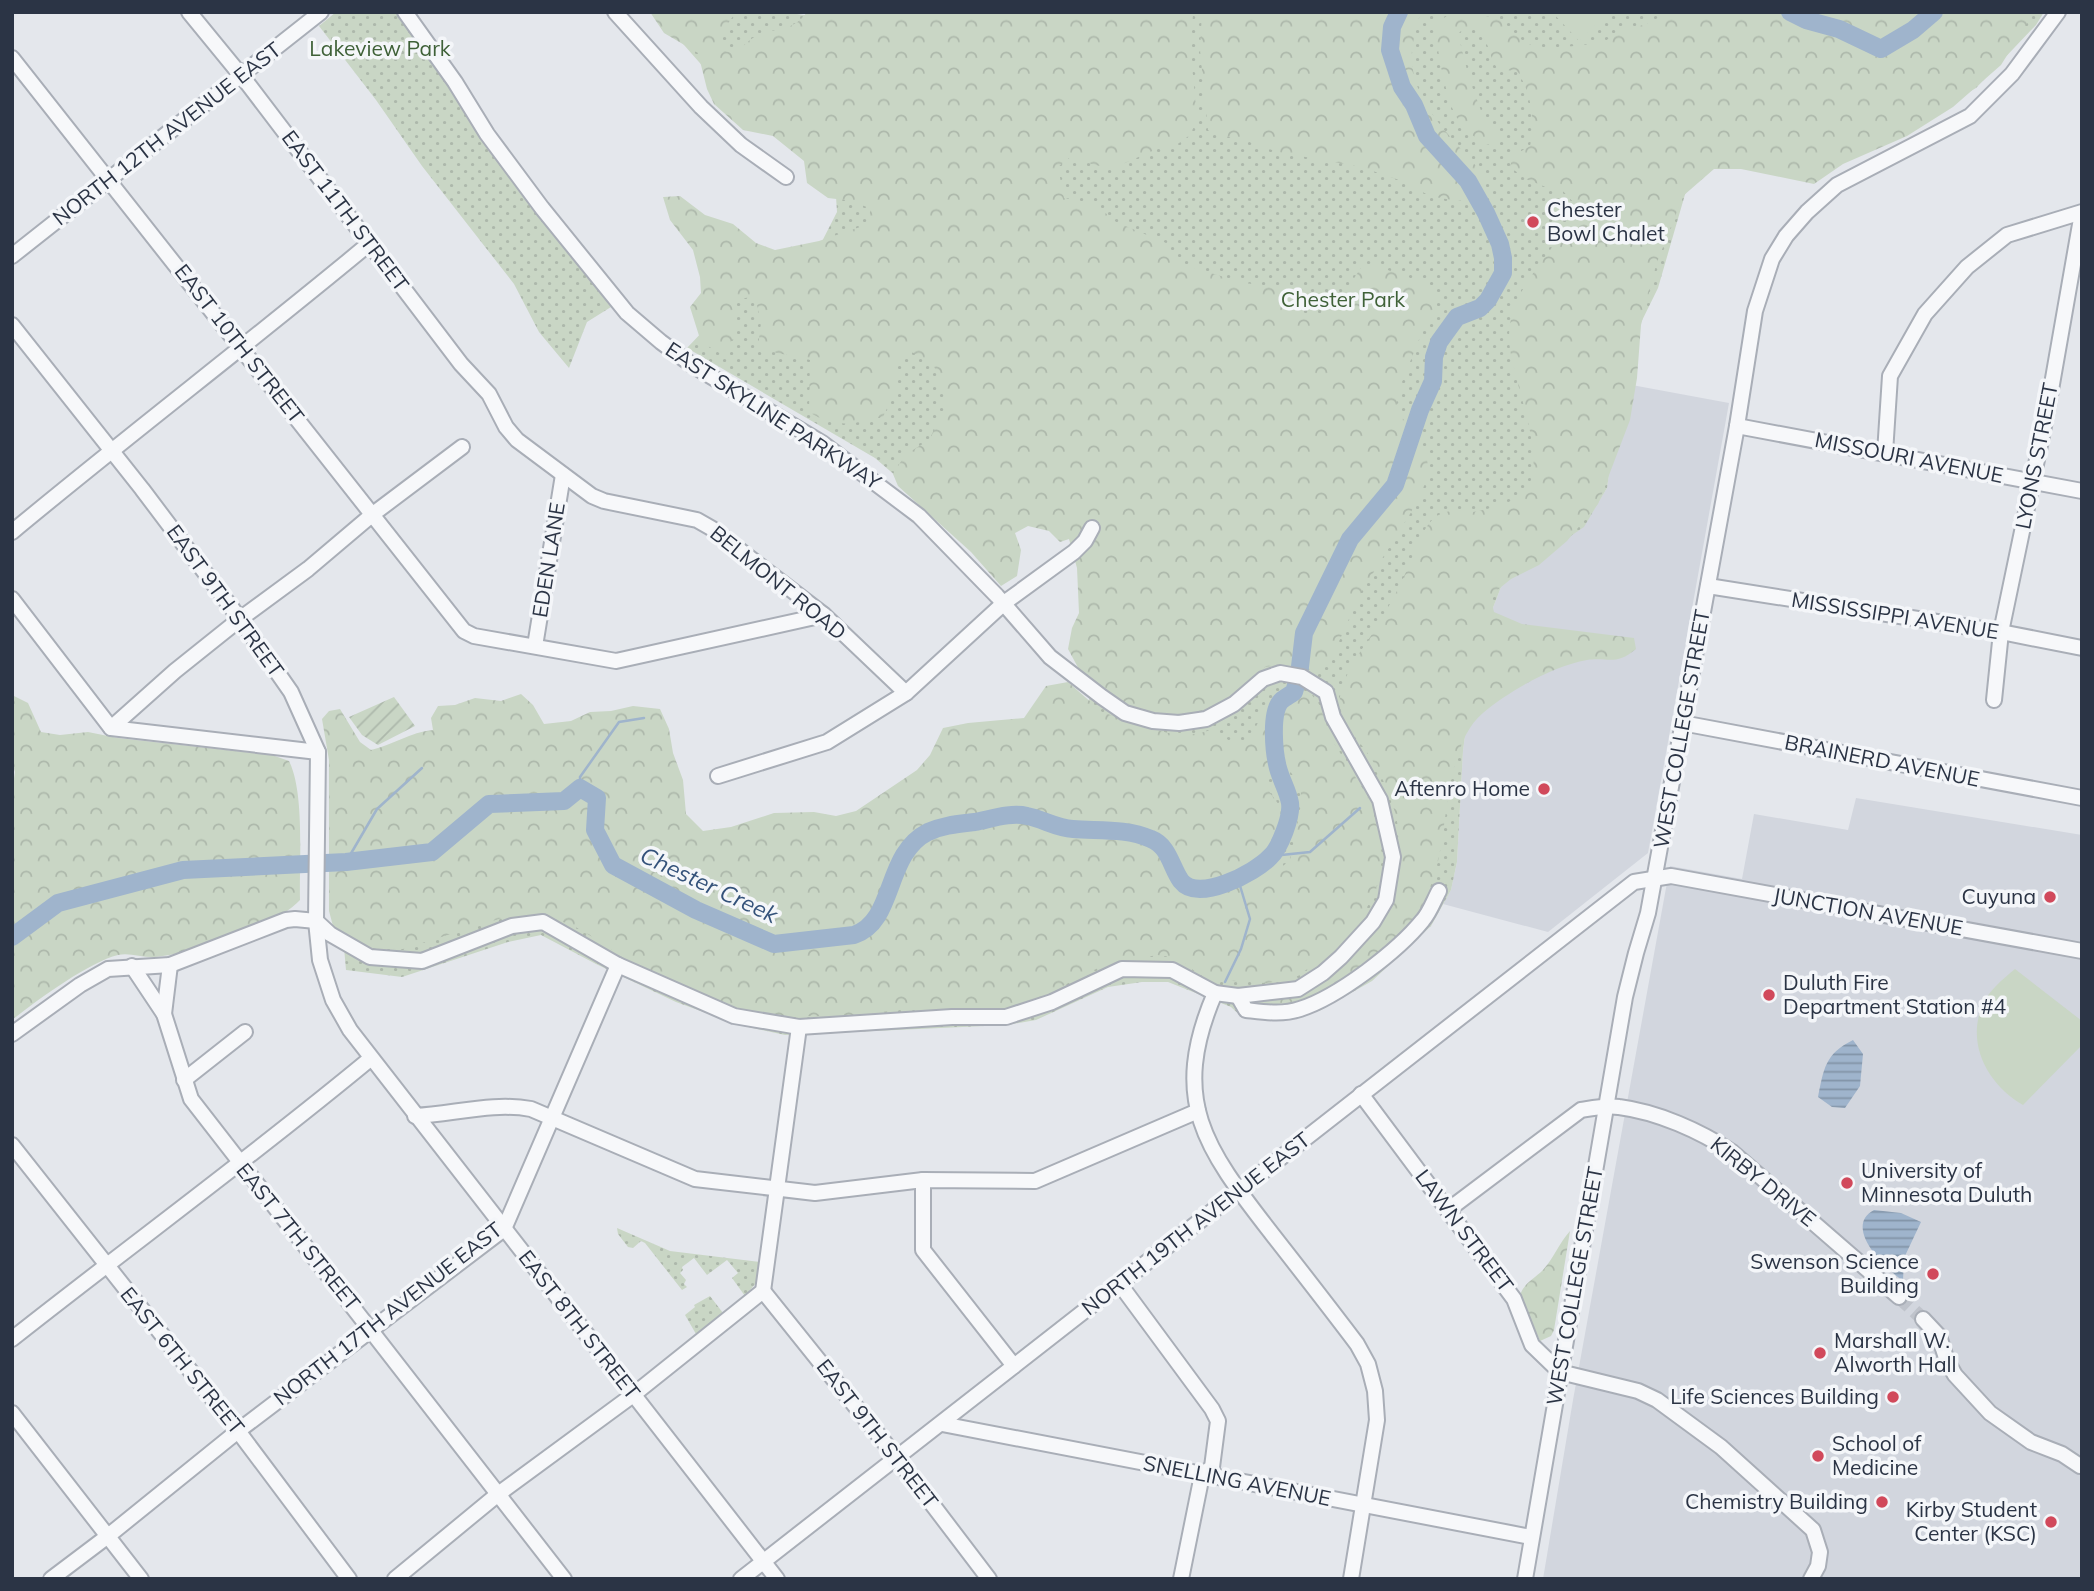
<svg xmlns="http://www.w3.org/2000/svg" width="2094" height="1591" font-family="Mulish,sans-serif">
<defs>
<pattern id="grass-dots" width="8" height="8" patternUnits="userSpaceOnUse" patternTransform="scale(1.75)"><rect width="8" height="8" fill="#c9d6c5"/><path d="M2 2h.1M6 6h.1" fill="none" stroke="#adb8ab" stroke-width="1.8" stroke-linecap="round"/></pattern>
<pattern id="forest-crowns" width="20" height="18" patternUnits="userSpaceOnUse" patternTransform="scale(1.75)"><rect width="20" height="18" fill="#c9d6c5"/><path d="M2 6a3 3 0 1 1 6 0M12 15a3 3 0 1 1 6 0" fill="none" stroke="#adb8ab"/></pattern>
<pattern id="garden-furrows" width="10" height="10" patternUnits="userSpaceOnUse" patternTransform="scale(1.75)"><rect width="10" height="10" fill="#c9d6c5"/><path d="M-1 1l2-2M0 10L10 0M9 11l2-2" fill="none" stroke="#adb8ab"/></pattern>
<pattern id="water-rules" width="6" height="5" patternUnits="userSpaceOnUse" patternTransform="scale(1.75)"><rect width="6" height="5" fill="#9fb4cc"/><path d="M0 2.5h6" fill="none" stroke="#8293a7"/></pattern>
</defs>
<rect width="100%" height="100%" fill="#e4e7ec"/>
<g fill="#d2d6de">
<polygon points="1621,383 1729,403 1648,853 1548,932 1443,904 1451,890 1457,862 1463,751 1472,681 1489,618 1503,582 1583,527 1607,488"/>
<polygon points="1856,798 2082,835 2082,1579 1543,1579 1573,1400 1670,866 1742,879 1754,814 1848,830"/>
</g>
<g fill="url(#grass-dots)">
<polygon points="336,12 397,12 484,135 611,307 587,322 569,368 539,332 514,284 422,166 376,100 319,26"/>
<polygon points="655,12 783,12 1007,44 1039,12 2044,12 2036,25 1976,88 1913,124 1723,138 1686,191 1658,288 1627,351 1607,488 1584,527 1503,582 1489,618 1472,681 1463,751 1457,862 1451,890 1431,926 1372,981 1321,1010 1292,1019 1243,1018 1231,1007 1168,982 1142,982 1108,987 1036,1020 1007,1025 785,1035 739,1025 676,1002 596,964 541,935 508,942 402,977 346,970 341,914 667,802 710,848 806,862 1081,724 1108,643 1135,499 926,502 875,458 687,348 758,273 813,259 837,212 833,151 728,95"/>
<polygon points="617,1228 670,1251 760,1262 757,1282 745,1296 732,1278 738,1273 727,1260 707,1275 694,1258 682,1267 683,1270 680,1273 686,1280 684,1284 687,1287 682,1290 645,1243 641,1241 633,1248 628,1247 618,1234"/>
<polygon points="710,1296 723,1313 696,1334 685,1315 695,1307 694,1305"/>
</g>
<g fill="url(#forest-crowns)">
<path d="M 650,12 L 736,12 L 722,32 L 721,51 L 736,52 C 742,48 748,40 755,37 C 774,26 791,34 807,12 L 1193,12 L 1191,51 L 1197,120 L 1190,135 L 1175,146 L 1157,149 L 1111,169 L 1069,158 L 1058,167 L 1064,198 L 1095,204 L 1116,222 L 1166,243 L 1181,264 L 1244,283 L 1279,287 L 1295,285 L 1308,293 L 1299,312 L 1315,315 L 1334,309 L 1362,266 L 1379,267 L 1433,286 L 1438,298 L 1435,313 L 1422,332 L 1396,397 L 1399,413 L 1427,452 L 1428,478 L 1410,514 L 1360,594 L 1333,655 L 1323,670 L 1308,670 L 1286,664 L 1265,667 L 1222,705 L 1195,712 L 1156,713 L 1120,702 L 1081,673 L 1068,649 L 1072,628 L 1079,613 L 1077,568 L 1069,539 L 1060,542 L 1049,531 L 1028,526 L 1015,533 L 1021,550 L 1017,576 L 1001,586 L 971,552 L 898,486 L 893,474 L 905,455 L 929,440 L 947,404 L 933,363 L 906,349 L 895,364 L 895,391 L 883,417 C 852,424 837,429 809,412 L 810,360 C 793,354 775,355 758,347 L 761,323 L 755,296 L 736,300 L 737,332 L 723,355 L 701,342 L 690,307 L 701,293 L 700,277 L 693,250 L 670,220 L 663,197 L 680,196 L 705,215 L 733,224 L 756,243 L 775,250 L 819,241 L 866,225 L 871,209 L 853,201 L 828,198 L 807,183 L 804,161 L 773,136 L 743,130 L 714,104 L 707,89 L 698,53 L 664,33 Z"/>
<path d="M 1202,12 L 1422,12 C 1417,20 1416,29 1414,38 C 1400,97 1454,137 1486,178 L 1483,186 L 1473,199 L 1457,201 L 1430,196 L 1402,181 L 1361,167 L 1278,152 L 1241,139 L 1216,135 L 1208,130 L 1200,50 Z"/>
<path d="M 1670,12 L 2034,12 L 2001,65 L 1953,107 L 1907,136 L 1843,164 L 1814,184 L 1741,169 L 1714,169 L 1683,196 L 1656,265 L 1641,325 L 1637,378 L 1630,420 L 1598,504 L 1567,541 L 1539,565 L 1511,579 L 1490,596 L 1494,612 L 1522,624 L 1634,638 L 1636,649 C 1616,666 1609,657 1587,660 C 1553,666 1509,691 1483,713 C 1444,746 1449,827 1435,873 C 1431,885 1427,897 1421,908 C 1413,926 1369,961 1353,974 C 1323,997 1287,1013 1250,1006 L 1250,1001 C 1297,1001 1312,985 1348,958 C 1367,943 1376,930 1386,908 C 1411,856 1400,806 1371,758 C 1357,736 1332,717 1342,688 C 1348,667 1364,647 1376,628 C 1392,602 1405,577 1416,548 C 1422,534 1429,517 1445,512 C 1451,510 1459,514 1466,513 C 1482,511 1514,504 1525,491 C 1551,461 1510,378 1509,338 C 1509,279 1564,253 1573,202 L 1562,190 L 1548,188 L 1526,179 L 1510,167 L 1513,156 L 1530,146 C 1536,121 1531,94 1518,72 L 1497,68 C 1487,52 1490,40 1475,27 L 1464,28 L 1458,34 L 1469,78 L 1487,127 L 1499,132 L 1499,142 L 1486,145 C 1473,137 1459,125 1453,110 C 1445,91 1435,43 1436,23 L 1450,14 L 1498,17 L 1525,43 L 1547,49 L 1601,43 L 1623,31 L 1646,24 Z"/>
<path d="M 1068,682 L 1102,712 L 1136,724 L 1168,733 L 1197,734 L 1214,729 L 1232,743 L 1243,745 C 1256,730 1263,711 1275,695 L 1287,693 C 1273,706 1263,727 1272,745 L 1265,785 C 1270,793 1276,800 1281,808 C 1292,826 1270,845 1262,859 L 1269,868 L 1283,866 L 1290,860 L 1302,802 L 1300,787 L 1287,766 L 1282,747 L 1278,746 L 1282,712 L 1298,692 L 1312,695 L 1319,704 L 1332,740 L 1368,797 L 1379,833 L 1382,857 L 1376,890 L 1362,917 L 1318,961 L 1298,976 L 1281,981 L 1267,983 L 1215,980 L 1197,973 L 1178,958 L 1157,955 L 1102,966 L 1041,997 L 1012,1007 L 994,1010 L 928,1007 L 844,1016 L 773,1016 L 746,1011 L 690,989 L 621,957 L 601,942 L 572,925 L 542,915 L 512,915 L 403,949 L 376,949 L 351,940 L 333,926 L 329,911 L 329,760 L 322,719 L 329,711 L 340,709 L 360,742 L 371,750 C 393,745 410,732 433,730 L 431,718 L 438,706 L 455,705 L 475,698 L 501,701 L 521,694 L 533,705 L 544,724 L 571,721 L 590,712 L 611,711 L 633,706 L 660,709 L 669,729 L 673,753 L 683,780 L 686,814 L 703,831 L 731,827 L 774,813 L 814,812 L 836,816 L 856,811 L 917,770 L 930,755 L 943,728 L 968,723 L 1024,718 L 1046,686 Z"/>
<path d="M 12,695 L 28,703 L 41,732 L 60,735 L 88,732 L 118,738 L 272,755 L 289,761 C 305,793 299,863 300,900 C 277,926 190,954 155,957 C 143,958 129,952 118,955 C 89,962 36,1001 12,1020 L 12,791 L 15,772 L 12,763 Z"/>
<path d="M 1570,1231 L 1554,1330 L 1551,1336 L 1540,1341 L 1520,1295 C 1524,1283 1534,1279 1543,1270 C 1554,1258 1559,1243 1570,1231 Z"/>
</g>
<polygon fill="url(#garden-furrows)" points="394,697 415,726 378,745 362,735 349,717"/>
<g fill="#c9d6c5">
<polygon points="1552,12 1609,12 1579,41"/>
<path d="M 2015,969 L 2082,1021 L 2082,1045 L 2023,1105 C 1989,1085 1966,1046 1982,1006 C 1989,990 2002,980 2015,969 Z"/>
</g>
<g fill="url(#water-rules)">
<path d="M 1853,1040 L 1863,1054 L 1860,1086 L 1845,1108 L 1832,1107 L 1818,1097 C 1824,1068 1825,1054 1853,1040 Z"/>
<path d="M 1874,1210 L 1901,1213 L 1921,1222 L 1904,1258 L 1903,1281 C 1886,1269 1842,1227 1874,1210 Z"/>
</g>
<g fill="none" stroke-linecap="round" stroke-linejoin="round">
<g stroke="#9fb4cc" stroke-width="2.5">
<polyline points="580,788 580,777 619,722 644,718"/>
<polyline points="1272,856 1310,852 1360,808"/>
<polyline points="346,862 377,809 422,768"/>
<polyline points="1225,982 1241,949 1250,919 1238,879"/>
</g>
<g stroke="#9fb4cc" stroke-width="18">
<polyline points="1790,12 1806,20 1839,29 1881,49 1913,30 1934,12"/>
<path d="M 12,937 L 58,903 L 183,870 L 346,862 L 432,852 L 489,804 L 564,801 L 580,788 L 597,798 L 595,830 L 613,865 L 696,910 L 774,944 L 854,935 C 896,921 884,854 928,832 C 943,825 959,824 975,822 C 991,819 1011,812 1027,816 C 1043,819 1056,828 1073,829 C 1099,831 1126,828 1151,839 C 1169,846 1171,867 1181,881 C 1198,903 1255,873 1270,857 C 1280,848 1292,816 1290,803 C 1288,791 1281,780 1278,768 C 1274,753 1270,713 1281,701 C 1284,698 1290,695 1294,692 L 1299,675 L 1304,633 L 1350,539 L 1395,485 L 1420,410 L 1433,381 L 1434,357 L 1439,342 L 1457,317 L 1480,308 L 1488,300 L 1503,273 L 1503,258 L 1500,244 L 1486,213 L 1468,181 L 1427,136 L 1414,105 L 1402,87 L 1390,50 L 1392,27 L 1399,12"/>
</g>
<polyline stroke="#bfc3cb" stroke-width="14" stroke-dasharray="14 7" stroke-linecap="butt" points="1899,1297 1923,1319"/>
<g stroke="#a9aeb7" stroke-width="18">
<g id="minor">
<polyline points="189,12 248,84 461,364 489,394 506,427 517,440 592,496 604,501 697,520 711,528 824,615 906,693"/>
<polyline points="615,12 701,107 741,145 786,177"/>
<polyline points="12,58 464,631 474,636 616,661 824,615"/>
<polyline points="12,256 321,12"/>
<polyline points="12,325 142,489 240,619 291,692 318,752 316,921 320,960 333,1000 350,1030 777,1579"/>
<polyline points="1737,426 2082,491"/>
<polyline points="1885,453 1890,376 1925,314 1967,267 2007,235 2082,212"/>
<path d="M 12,532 C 130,434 252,341 370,243"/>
<polyline points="1708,586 2001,632 2082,648"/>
<polyline points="12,599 111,728 318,752"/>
<polyline points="535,646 563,475"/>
<polyline points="1994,700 2001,632 2048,407 2082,213"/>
<polyline points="1682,723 2082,798"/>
<polyline points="111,728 175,671 240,619 308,569 373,514 462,447"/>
<polyline points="718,776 827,742 906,693 1004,603 1074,552 1085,541 1092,528"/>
<polyline points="316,921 330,934 370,957 422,961 512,926 543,922 618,965 734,1016 799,1027 952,1017 1006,1017 1052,1002 1122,969 1172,970 1215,993 1238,996 1298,989 1323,973 1341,957 1373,922 1386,900 1393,857 1380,800 1333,717 1326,692 1302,677 1280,673 1263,679 1234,704 1206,719 1179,723 1153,721 1125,713 1102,697 1050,657 997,596 919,516 822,443 692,365 661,342 627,313 542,208 487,134 455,82 405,12"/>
<polyline points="132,966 164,1014 191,1099 564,1579"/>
<path d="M 1215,993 C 1168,1102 1207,1150 1272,1234 C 1301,1271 1329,1307 1357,1344 L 1368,1364 L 1375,1391 L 1377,1420 L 1351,1579"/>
<path d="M 1238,996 L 1246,1010 C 1264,1012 1282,1015 1300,1009 C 1338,997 1398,951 1423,920 C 1430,912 1434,900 1439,891"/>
<polyline points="164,1014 170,965"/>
<polyline points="12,1034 80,985 108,969 170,965 286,920 295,919 316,921"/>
<polyline points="184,1080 245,1032"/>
<polyline points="1361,1094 1514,1299 1532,1345 1560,1372 1638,1391 1657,1400 1721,1447 1813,1530 1820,1552 1818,1566 1811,1579"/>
<path d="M 415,1116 C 454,1114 493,1102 531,1109 L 695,1179 L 815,1193 L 923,1180 L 1035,1181 L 1198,1111"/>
<polyline points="12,1145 238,1431 349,1579"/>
<polyline points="923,1180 923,1250 1014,1366"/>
<path d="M 1448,1210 L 1581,1110 C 1593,1108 1606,1105 1619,1107 C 1658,1112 1700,1131 1732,1152 L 1899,1297"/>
<polyline points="1119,1283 1212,1409 1218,1421 1212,1467 1202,1475 1181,1579"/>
<polyline points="763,1291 897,1458 989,1579"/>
<polyline points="1923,1319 1939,1336 1947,1361 1955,1375 1990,1413 2031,1442 2062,1454 2080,1466"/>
<path d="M 12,1339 C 131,1245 253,1156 370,1059"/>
<polyline points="12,1413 141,1579"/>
<polyline points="942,1424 1531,1537"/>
<polyline points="51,1579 108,1536 238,1431 504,1229 618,965"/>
<polyline points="395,1579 497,1495 633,1395 763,1291 799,1027"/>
<polyline points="741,1579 1634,882 1671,876 2082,951"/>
<polyline points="1525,1579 1625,997 1636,953 1648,913 1737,426 1755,311 1772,259 1786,236 1807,212 1837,185 1970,116 2012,74 2058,12"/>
</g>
</g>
<use href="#minor" stroke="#f7f8fa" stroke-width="14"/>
</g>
<g fill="#d1495b" stroke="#f4f6f9" stroke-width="2.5">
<circle cx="1533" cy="222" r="7"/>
<circle cx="1544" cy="789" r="7"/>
<circle cx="2050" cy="897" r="7"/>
<circle cx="1769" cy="995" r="7"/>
<circle cx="1847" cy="1183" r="7"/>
<circle cx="1933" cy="1274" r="7"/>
<circle cx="1820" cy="1353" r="7"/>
<circle cx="1893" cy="1397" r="7"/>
<circle cx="1818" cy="1456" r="7"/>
<circle cx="1882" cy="1502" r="7"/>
<circle cx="2051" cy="1522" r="7"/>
</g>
<g text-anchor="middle" stroke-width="7" stroke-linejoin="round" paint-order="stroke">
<g font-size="21" fill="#3f6138" stroke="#f4f6f9">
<text x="380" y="56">Lakeview Park</text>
<text x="1343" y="307">Chester Park</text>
</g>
<g font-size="21" fill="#2b3445" stroke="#f4f6f9">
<text transform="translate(167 134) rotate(-38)" y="7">NORTH 12TH AVENUE EAST</text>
<text transform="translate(345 211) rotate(53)" y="7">EAST 11TH STREET</text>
<text transform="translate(239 344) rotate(52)" y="7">EAST 10TH STREET</text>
<text transform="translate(773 416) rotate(33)" y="7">EAST SKYLINE PARKWAY</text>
<text transform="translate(2037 456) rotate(-79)" y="7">LYONS STREET</text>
<text transform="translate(1909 458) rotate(11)" y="7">MISSOURI AVENUE</text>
<text transform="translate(549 560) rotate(-81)" y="7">EDEN LANE</text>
<text transform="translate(778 583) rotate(39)" y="7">BELMONT ROAD</text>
<text transform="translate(225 601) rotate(54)" y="7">EAST 9TH STREET</text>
<text transform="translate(1895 616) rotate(9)" y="7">MISSISSIPPI AVENUE</text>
<text transform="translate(1682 729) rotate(-80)" y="7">WEST COLLEGE STREET</text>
<text transform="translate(1882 761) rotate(11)" y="7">BRAINERD AVENUE</text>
<text transform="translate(1868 912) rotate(10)" y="7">JUNCTION AVENUE</text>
<text transform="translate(1763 1182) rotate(39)" y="7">KIRBY DRIVE</text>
<text transform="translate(1196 1224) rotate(-38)" y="7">NORTH 19TH AVENUE EAST</text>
<text transform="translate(1464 1231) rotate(53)" y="7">LAWN STREET</text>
<text transform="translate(298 1237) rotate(51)" y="7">EAST 7TH STREET</text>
<text transform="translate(1575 1286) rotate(-80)" y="7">WEST COLLEGE STREET</text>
<text transform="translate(388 1314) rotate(-38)" y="7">NORTH 17TH AVENUE EAST</text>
<text transform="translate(579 1325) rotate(52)" y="7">EAST 8TH STREET</text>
<text transform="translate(182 1361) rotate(51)" y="7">EAST 6TH STREET</text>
<text transform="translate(877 1434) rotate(52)" y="7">EAST 9TH STREET</text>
<text transform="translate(1237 1481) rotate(11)" y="7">SNELLING AVENUE</text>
</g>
<g font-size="21" fill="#2b3445" stroke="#f4f6f9" text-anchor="end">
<text x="1547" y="217" text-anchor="start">Chester<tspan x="1547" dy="24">Bowl Chalet</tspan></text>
<text x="1530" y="796">Aftenro Home</text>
<text x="2036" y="904">Cuyuna</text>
<text x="1783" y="990" text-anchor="start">Duluth Fire<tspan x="1783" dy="24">Department Station #4</tspan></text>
<text x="1861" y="1178" text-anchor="start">University of<tspan x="1861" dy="24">Minnesota Duluth</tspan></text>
<text x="1919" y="1269">Swenson Science<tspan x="1919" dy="24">Building</tspan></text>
<text x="1834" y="1348" text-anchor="start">Marshall W.<tspan x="1834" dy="24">Alworth Hall</tspan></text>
<text x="1879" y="1404">Life Sciences Building</text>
<text x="1832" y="1451" text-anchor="start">School of<tspan x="1832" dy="24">Medicine</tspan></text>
<text x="1868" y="1509">Chemistry Building</text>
<text x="2037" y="1517">Kirby Student<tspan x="2037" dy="24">Center (KSC)</tspan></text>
</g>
<g font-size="23" font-style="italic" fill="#34527a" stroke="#f4f6f9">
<text transform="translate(709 885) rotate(25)" y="8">Chester Creek</text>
</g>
</g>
<rect width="2094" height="1591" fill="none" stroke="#2b3445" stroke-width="28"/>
</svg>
